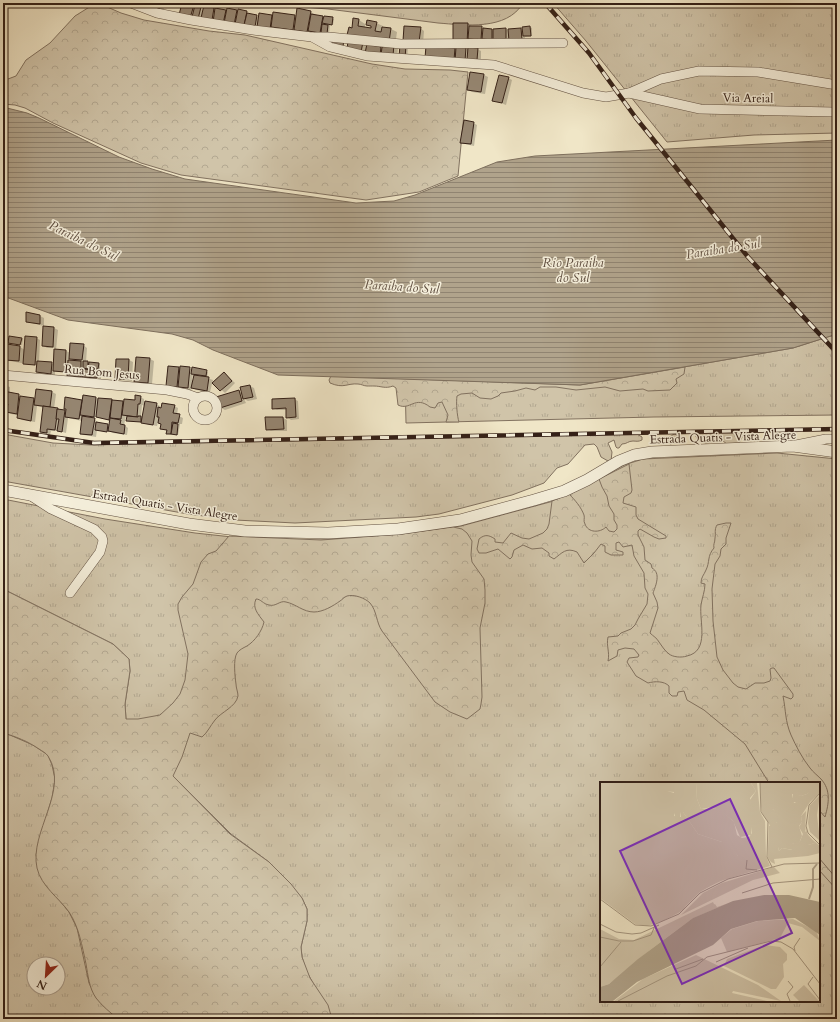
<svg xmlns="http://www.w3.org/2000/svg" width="840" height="1022" font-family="Cardo,serif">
<defs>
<pattern id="grass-tufts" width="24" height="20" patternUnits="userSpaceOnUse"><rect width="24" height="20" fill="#d0c4a9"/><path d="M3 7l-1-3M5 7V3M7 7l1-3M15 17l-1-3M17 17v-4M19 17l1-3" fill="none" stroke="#b3a891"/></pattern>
<pattern id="forest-crowns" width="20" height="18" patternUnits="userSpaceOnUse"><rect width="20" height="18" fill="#d0c4a9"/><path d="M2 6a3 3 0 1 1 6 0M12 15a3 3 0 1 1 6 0" fill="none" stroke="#b3a891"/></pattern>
<pattern id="water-rules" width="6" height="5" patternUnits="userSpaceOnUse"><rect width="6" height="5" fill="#b0a38b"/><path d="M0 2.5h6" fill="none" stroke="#908471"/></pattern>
</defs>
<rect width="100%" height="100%" fill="#f0e6c7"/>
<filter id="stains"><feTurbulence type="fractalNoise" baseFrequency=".005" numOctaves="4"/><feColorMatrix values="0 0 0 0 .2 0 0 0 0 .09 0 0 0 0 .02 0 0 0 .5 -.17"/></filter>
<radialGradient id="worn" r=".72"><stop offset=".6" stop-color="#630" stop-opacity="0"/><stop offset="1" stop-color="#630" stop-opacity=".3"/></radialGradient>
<g fill="url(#grass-tufts)" stroke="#827260" fill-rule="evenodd">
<path d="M 211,3 L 523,3 C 507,31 464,25 438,23 L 328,9 L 303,7 L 236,6 Z"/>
<polygon points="553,3 837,3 837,133 754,135 667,142 586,41"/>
<polygon points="837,334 837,415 654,417 406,423 405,379 580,385 793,348"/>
<path d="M 714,433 L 742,433 L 743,435 L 739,443 L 727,444 L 719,438 L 716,438 L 715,440 C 707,445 698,444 695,434 Z"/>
<path d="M 3,434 L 53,443 L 91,445 L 637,434 L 642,437 L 642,440 C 638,442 636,441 633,441 C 628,441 627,444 622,444 L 619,448 L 617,448 L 616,447 L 614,440 L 608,443 L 612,452 L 611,461 L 608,461 L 601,457 L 597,447 L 594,444 L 585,445 L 568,464 L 557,468 L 544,483 L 512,495 L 439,514 L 416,517 L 295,523 L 235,520 L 188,514 L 3,481 Z"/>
<polygon points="674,434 678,435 679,442 670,444 668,438"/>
<path d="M 777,453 L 837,459 L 837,1019 L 332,1019 L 306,970 L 302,957 L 301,947 L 307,921 L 307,909 L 302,898 L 269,862 L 231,834 L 183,786 L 158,763 L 126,719 L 125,704 L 130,671 L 129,659 L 113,644 L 3,589 L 3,499 L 105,519 L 195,533 L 269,541 L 321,540 L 402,534 L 461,526 L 561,499 L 624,465 L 643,459 ZM 601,783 L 819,783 L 819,1001 L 601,1001 Z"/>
<path d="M 3,733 L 10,735 L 33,745 L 48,755 L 52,765 L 55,779 L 52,798 L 40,837 L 36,855 L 42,879 L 69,912 L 77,928 L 89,983 L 96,997 L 118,1019 L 3,1019 ZM 34,964 L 58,964 L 58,988 L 34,988 Z"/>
</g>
<g fill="url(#forest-crowns)" stroke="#827260">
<polygon points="91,6 105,6 121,13 144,20 209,31 245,35 372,64 405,69 450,70 468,72 458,176 419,192 366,200 181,175 141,163 53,123 25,108 15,105 3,104 3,79 8,79 16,76 26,60 50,43 75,16"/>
<path d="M 685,367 L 684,374 L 676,379 L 677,383 L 670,390 L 648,391 L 643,389 L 620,391 L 605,387 L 576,390 L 556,387 L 540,387 L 535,390 L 526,388 L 515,391 L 501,393 L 498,396 L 491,399 L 480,398 L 472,393 L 461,394 L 457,396 C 456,402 457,416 459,422 L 446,422 L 448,415 L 442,402 L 438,403 L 435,408 L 430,407 C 415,395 410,411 398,405 L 396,388 L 393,386 C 385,389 381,386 374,386 C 373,386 369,386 367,386 C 364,386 361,384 358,384 C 347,383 344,389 330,383 L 329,380 L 331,376 L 580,385 Z"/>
<path d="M 629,464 L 632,490 L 631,493 L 624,497 L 623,503 L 636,507 L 636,515 L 638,519 L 666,536 L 666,538 L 659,539 L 654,537 L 640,529 L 638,531 L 638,535 L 644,547 L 645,560 L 651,564 L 652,568 C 661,573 656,585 653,593 L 657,602 L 658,608 L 650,633 C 653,636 657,638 659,642 C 662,646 664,650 669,654 C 673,657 681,658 687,656 C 710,651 699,621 701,605 C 702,598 705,591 705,584 L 701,583 C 701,577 704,575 706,570 C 710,562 707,556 714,548 C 713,544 715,543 715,538 C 716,533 714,530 717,525 L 726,523 L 731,523 L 726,538 L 726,544 L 721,549 L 720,556 L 715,564 L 712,589 L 713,621 L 717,657 L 723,670 L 733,683 L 738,687 L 746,689 L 755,683 L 764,683 L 770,681 L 771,678 L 770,669 L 772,668 L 774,668 L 793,694 L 793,697 L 791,699 L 783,696 C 786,711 785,721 791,735 C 796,746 802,758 810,768 C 813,772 817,775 821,779 C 831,790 829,803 825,817 L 819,810 L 819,783 L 769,783 L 745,744 L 704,710 L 687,700 L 684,691 L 678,692 L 677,696 L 672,696 L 669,693 L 669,686 C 664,681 655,681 648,683 L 636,676 L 627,662 L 629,658 L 638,657 L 639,655 L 634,649 L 625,648 L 618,650 L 617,656 L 608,661 C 610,652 606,646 608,637 L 618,636 L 621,633 L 631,629 L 635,625 L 638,619 L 647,604 L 648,594 L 645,588 L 644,573 L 634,556 L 632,545 L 623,547 L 619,542 L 616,543 L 616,550 L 623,552 L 623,555 L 611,555 L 605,552 L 605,546 L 601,544 L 594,553 L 584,563 L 577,552 C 566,547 562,553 554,559 L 549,556 L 549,553 L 542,548 L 532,549 L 523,545 L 514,550 L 512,557 L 510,559 L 498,549 L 486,553 L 479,553 L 477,549 L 479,539 C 485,534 489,535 495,539 L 495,542 L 503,543 L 511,533 L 522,538 L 529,539 L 543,533 L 547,529 L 549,524 L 552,501 L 569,494 C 575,500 581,507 584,515 C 585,518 583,521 585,524 C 588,533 600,533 606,527 L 609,531 L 614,532 L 617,529 L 617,525 L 614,520 L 614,514 L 609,506 L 607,496 L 602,487 L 599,479 Z"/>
<path d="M 453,527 L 462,529 L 467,533 L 472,541 L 471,555 L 472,562 L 484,579 L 485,590 L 485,603 L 480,628 L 482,697 L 481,704 L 480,709 L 467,719 L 450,712 L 435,702 L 382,631 C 376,622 377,611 370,603 C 365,598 354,594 347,596 C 344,597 342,600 340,601 C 333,606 323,612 314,612 C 303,612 296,604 286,602 C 280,600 276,607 269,605 C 263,604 261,599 256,599 C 252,608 258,614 264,622 C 262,631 255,641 247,646 C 243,648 239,650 237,653 C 233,659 235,677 236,684 C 236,688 238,692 238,696 C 236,707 221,712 215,720 C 210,726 208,732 202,737 L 190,733 L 182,757 L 173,776 L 230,834 L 269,862 L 291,884 L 302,898 L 307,909 L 307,921 L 301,947 L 302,957 L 310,978 L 328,1005 L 332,1019 L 118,1019 C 111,1013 102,1006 96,998 C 89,988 88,975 86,964 C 82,946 79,927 69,912 C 59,898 41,886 37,868 C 29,832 70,790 48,756 C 46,753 42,751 39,749 C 29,742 15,736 3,733 L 3,589 L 113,644 L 129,659 L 130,671 L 125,704 L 126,719 L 138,719 L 160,715 L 173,703 L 180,694 L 185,680 L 188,654 L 178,610 L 178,604 L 182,597 L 193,584 L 201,562 L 208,554 L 216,551 L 229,536 L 321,540 L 402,534 Z"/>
<polygon points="819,858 836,878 837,890 819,870"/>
</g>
<polygon fill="url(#water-rules)" stroke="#7e6f5d" points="3,107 27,113 39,118 119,157 152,169 185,179 356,203 394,201 415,195 497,162 535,156 837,140 837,334 793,348 580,385 278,375 213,350 193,340 172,334 68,320 3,296"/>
<g fill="#0003" fill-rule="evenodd">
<polygon points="153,3 167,3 163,10 152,4"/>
<polygon points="183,3 204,10 204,6 228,12 228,9 238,10 259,17 294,16 297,17 311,12 314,14 314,16 334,19 333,25 330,25 329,34 324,35 276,29 274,28 273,30 206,19 200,16 200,19 180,14"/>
<polygon points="354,20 359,20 365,24 365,28 372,30 372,27 367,24 376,23 383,26 382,28 391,29 397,32 395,46 398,48 397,58 352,52 362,43 368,46 383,49 388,48 353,29"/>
<polygon points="454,24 468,24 473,27 481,27 494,31 506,29 509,31 520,30 523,31 530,27 532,28 532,36 525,37 525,41 493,40 471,45"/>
<polygon points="420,28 424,31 423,44 404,40"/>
<polygon points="406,46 408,47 407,59 402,59"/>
<polygon points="466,48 469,50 477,49 481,51 481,62 430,60 455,49 457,50"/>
<polygon points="471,73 484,75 488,77 485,94 472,92 468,90"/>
<polygon points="508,78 512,80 506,105 493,100"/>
<polygon points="473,123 477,125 474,146 465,144 461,142"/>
<polygon points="40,316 44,318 44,326 31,323 27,321"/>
<path d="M 44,327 L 54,328 L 58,330 L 56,350 L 66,351 L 71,353 L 83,345 L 87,348 L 86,362 L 100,364 L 100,369 L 95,369 L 98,371 L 97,371 L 96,380 L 72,378 L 68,376 L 68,373 L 55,371 L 55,375 L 41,374 L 37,372 L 38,366 L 10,361 L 6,359 L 20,347 L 25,350 L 36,338 L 40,340 L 39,362 L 54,364 L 55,348 L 47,348 L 43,345 ZM 70,358 L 76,362 L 69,361 Z"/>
<polygon points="21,339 23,339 22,345 10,343"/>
<polygon points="150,359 154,361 152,384 139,383 135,381"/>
<polygon points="129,360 133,362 132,381 120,380 116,378"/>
<path d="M 179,368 L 181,369 L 189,368 L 192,370 L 208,372 L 207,378 L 213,380 L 210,392 L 196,390 L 192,387 L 191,390 L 171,388 ZM 193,374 L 195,374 L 194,381 L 192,380 Z"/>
<polygon points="99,371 101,373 101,380 98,380"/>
<polygon points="224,373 235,383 225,393 214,383"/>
<path d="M 3,385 L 10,387 L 10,393 L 19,395 L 23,397 L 36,400 L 52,392 L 56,394 L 54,409 L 67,412 L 81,401 L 83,402 L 84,396 L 96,398 L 99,400 L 125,402 L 135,401 L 140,397 L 144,399 L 144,402 L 156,404 L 160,406 L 160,409 L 174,406 L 178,408 L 177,415 L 183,418 L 182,424 L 180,424 L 178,435 L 171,435 L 167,433 L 167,431 L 162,428 L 162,425 L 158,422 L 157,426 L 146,424 L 143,422 L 129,421 L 128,417 L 126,416 L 124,425 L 128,428 L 127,435 L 113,433 L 109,431 L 109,432 L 97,430 L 96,437 L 84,435 L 81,433 L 82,421 L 68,418 L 66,433 L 59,431 L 51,431 L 50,435 L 45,434 L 41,432 L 44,408 L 37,406 L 35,422 L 22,420 L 18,418 L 18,415 L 11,414 L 7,412 L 8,408 L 3,407 ZM 142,405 L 145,406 L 143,418 L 141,417 ZM 91,417 L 98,417 L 111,421 L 110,426 L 98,423 L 98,422 Z"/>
<polygon points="250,386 254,388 257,399 248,401 244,399 246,403 225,410 221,408 239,391 243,394"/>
<polygon points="294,399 298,401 299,419 291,420 287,417 287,410 277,410 273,408"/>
<polygon points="3,415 8,417 7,429 3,428"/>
<polygon points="283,418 287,420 287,431 271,431 267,429"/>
</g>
<g fill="#968773" stroke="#342017">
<polygon points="152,3 162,3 159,9 151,5"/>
<polygon points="182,3 194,5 190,18 179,15"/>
<polygon points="195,5 201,7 198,19 192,17"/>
<polygon points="204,5 214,8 212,20 201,18"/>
<polygon points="215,8 226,10 223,24 213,22"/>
<polygon points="227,8 237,10 234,25 224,23"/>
<polygon points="297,8 311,11 307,32 294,30"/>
<polygon points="238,9 247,11 244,26 235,24"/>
<polygon points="273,12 295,15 293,30 271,27"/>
<polygon points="247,13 257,15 255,27 244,25"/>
<polygon points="259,13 272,15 270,29 257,27"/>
<polygon points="311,14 323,16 320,33 308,31"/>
<polygon points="324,16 333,17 332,25 322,23"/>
<polygon points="353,18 359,19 358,26 371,28 371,26 366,25 367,20 377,22 375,31 381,32 382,27 391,28 389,42 347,35 349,27 352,28"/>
<polygon points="453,23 468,23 467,44 453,43"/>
<polygon points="322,24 328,25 327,34 321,33"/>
<polygon points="404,26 421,27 419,42 403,41"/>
<polygon points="469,26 482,26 481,40 468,39"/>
<polygon points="530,26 531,36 523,36 522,27"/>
<polygon points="483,28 492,29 492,40 482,39"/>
<polygon points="506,28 506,39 493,40 493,29"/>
<polygon points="521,28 522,40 509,41 508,29"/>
<polygon points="330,37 344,40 343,46 329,44"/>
<polygon points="348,40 363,42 361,52 347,50"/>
<polygon points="367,44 381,47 380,55 365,53"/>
<polygon points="394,44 393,56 381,55 382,47"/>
<polygon points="400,44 406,45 405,59 399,58"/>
<polygon points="426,46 455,48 454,60 425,58"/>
<polygon points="456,47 466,47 465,61 455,61"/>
<polygon points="468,47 478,48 477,60 467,60"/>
<polygon points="470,72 484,74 481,92 467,90"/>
<polygon points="499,75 509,77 502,103 492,101"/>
<polygon points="464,120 474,122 471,144 460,143"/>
<polygon points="26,312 40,315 40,324 26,322"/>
<polygon points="43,326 54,327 53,347 42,346"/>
<polygon points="9,336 22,338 20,345 8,343"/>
<polygon points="25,336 37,337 35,365 23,364"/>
<polygon points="70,343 84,344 82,360 69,359"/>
<polygon points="7,344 20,346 19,361 5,360"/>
<polygon points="54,349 66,350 65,372 53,371"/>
<polygon points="136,357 150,358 148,383 134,382"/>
<polygon points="116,359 129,359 128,379 115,379"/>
<polygon points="68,360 81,361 81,377 67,376"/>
<polygon points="37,361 52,362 51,374 36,372"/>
<polygon points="83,361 88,361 88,369 83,368"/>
<polygon points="89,362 99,363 98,369 88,368"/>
<polygon points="168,366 179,367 177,387 166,386"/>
<polygon points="180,366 190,367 188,388 178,387"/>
<polygon points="192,367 207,370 206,376 191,374"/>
<polygon points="82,369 98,370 97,378 82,377"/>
<polygon points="224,372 232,381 220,391 212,383"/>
<polygon points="194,375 209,377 207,391 191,388"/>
<rect x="3" y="384" width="3" height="6"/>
<polygon points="250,385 253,397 243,399 240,387"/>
<polygon points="36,389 52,391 50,407 34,405"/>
<polygon points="239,390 242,401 220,408 216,397"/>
<polygon points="3,391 19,394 17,414 6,412 8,404 4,403 3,406"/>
<polygon points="83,395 96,397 94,417 80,415"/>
<polygon points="135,395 141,396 140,404 138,404 137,417 122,415 124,399 135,400"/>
<polygon points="20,396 34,398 31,421 17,418"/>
<polygon points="65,397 82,400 79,419 65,417 66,409 64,409"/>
<polygon points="98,398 112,399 109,420 96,417"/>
<polygon points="295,398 296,417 286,418 286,408 272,409 272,399"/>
<polygon points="112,400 123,401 121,419 110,418"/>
<polygon points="145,401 157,403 153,425 141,423"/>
<polygon points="162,403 175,405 173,413 180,414 178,423 172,422 171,434 166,434 167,430 160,429 161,424 158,423 159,417 157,417 158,407 161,408"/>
<polygon points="43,406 58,408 55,430 47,429 47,433 40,432"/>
<polygon points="57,409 65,410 62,432 57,431 59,419 56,419"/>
<polygon points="82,416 95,418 92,435 80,434"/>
<polygon points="127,416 138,417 138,416 141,416 141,422 126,421"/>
<polygon points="265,417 283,417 284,429 266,430"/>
<polygon points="110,418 121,420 120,424 125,425 124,434 108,431"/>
<polygon points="96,422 108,424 107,432 95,430"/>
<polygon points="173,423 178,424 177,435 171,434"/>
</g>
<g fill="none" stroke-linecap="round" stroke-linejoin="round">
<g stroke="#635243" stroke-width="10">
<g id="minor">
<polyline points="131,3 157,13 191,20 253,30 312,37 330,47 367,56 494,65 583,93 606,97 629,93 661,79 699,71 758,72 837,85"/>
<polyline points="313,37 329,37 401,44 563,43"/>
<polyline points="629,93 700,109 834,112"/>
<polyline points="3,375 167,390 187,394 198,398"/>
<circle cx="205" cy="408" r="12"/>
<polyline points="796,445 826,439 837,439"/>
<polyline points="31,496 51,509 94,529 102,537 103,541 100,552 70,593"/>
</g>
</g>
<g stroke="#635243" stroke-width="12">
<polyline id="tertiary" points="3,490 189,524 245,531 328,533 398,529 460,520 534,500 564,491 587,480 619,461 634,455 652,452 793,446 837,452"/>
</g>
<use href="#minor" stroke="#f5efdb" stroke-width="9"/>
<use href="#tertiary" stroke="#f5efdb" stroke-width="11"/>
<g stroke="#342017" stroke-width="4.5">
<g id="rail">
<polyline points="545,3 589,53 636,118 748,257 837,353"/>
<polyline points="3,430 94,443 837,429"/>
</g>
</g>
<use href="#rail" stroke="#f5efdb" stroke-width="3" stroke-dasharray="9" stroke-linecap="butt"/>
</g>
<g text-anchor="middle" stroke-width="3" stroke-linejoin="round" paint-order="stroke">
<g font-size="12" fill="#342017" stroke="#f5efdb">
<text transform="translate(748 98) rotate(1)" y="4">Via Areial</text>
<text transform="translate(102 372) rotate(5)" y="4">Rua Bom Jesus</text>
<text transform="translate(723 437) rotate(-2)" y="4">Estrada Quatis - Vista Alegre</text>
<text transform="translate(165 505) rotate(9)" y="4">Estrada Quatis - Vista Alegre</text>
</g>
<g font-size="13" font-style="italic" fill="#5f4e40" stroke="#f5efdb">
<text transform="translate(84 240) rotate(26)" y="5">Paraiba do Sul</text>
<text transform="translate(723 248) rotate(-9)" y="5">Paraiba do Sul</text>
<text x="573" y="267">Rio Paraiba<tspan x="573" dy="15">do Sul</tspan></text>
<text transform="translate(402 286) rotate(4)" y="5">Paraiba do Sul</text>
</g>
</g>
<g transform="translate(600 782)">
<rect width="220" height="220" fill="#f0e6c7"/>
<path d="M 0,1 L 64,1 L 64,8 L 74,11 L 74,34 L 81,35 L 80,30 L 83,30 L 98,52 L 125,61 L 132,65 L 138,74 L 166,74 L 170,84 L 117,100 L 100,110 L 80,130 L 63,139 L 47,144 L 35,142 L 0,116 ZM 96,1 L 151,1 L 156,9 L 150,16 L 153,36 L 151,53 L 140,55 L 133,39 L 120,28 L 112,25 L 101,27 L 97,17 ZM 160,1 L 213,1 L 213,7 L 207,12 L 201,14 L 192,12 L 194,21 L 201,18 L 210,20 L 201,34 L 202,40 L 199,44 L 202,54 L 199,61 L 192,62 L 193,68 L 182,66 L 179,69 L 178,65 L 168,65 L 169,44 L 177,40 L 174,28 L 161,24 ZM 205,43 L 208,54 L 220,64 L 220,71 L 208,74 L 208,63 L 215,61 L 210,57 L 206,51 ZM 174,85 L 180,91 L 153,98 L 81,133 L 103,111 L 122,101 ZM 113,120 L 116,126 L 93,136 L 38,177 L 17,197 L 0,205 L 0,147 L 19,157 L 34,158 ZM 165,163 L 180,165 L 187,172 L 187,178 L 183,182 L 184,195 L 176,207 L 171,207 L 124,184 L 127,177 ZM 96,173 L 158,203 L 181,219 L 133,209 L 132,211 L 167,219 L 14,219 L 43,197 Z" fill="#d0c4a9"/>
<path d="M 64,1 L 96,1 L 97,17 L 101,27 L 119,26 L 134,40 L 137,53 L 142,56 L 149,55 L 152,51 L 150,18 L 156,9 L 151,1 L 157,1 L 160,30 L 165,39 L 166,74 L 138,74 L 130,65 L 126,71 L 132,83 L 129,95 L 98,110 L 93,103 L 86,87 L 92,86 L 108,95 L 122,88 L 118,74 L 122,60 L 98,52 L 83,30 L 80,30 L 80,36 L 76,37 L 73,28 L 74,10 L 64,9 ZM 212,1 L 220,1 L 220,11 L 210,20 L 193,20 L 193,11 L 201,14 L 207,12 L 213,5 ZM 220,13 L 217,33 L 220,59 L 210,50 L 208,41 L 210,23 ZM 165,23 L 174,28 L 178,34 L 177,40 L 171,45 L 162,31 L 161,24 ZM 206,29 L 205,49 L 215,61 L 208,63 L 208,74 L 174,77 L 175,82 L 171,80 L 168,76 L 168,65 L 178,65 L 179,69 L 182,66 L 192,68 L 192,62 L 200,59 L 203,52 L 199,45 L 202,40 L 201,34 ZM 28,86 L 37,89 L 49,99 L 68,102 L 70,105 L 72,102 L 71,112 L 76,118 L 81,113 L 97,110 L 89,115 L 87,121 L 83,118 L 79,119 L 85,125 L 82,129 L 80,123 L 72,122 L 76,120 L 71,116 L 68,108 L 63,107 L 61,109 L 66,126 L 65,127 L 58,109 L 54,106 L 50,111 L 46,109 L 45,105 L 35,97 L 34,95 L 38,96 L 38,92 ZM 115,122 L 117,125 L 126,122 L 93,136 L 80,145 L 81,141 L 108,128 L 106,124 L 110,125 ZM 193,137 L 216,149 L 220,159 L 202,145 L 188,141 L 180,156 L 127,170 L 121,156 L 132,147 L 158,139 ZM 52,166 L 9,202 L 0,205 L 0,198 L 4,201 L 12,198 L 21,188 L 21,184 L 25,185 L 32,177 Z" fill="#d0c4a9"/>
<path d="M 204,203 L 219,219 L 199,219 L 193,213 Z" fill="#d0c4a9"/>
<path d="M 164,113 L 189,113 L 220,120 L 220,153 L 195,136 L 157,139 L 131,147 L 113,163 L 37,200 L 13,219 L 0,219 L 0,205 L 9,202 L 38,177 L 93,136 L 133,119 Z" fill="#b0a38b"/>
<path fill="none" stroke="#b0a38b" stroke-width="2" d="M 209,117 L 213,105 L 213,87 L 217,82"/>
<path fill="none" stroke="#a59781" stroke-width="1" d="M 160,1 L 161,30 L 168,40 L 167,75 L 172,85M 220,11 L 209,23 L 206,44 L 208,51 L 220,63M 147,78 L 146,87 L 157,88M 142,111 L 173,101 L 220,97M 0,117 L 35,143 L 51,144 L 79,132 L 100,111 L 128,97 L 184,82 L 220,81M 0,142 L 16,150 L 32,152 L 41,151 L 59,143M 0,155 L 19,159 L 33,159 L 51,153 L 54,146M 195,169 L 194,165 L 200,156M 116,180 L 148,166M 0,185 L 21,160M 76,187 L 103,177M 213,195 L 208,202 L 220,218M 188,199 L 193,205 L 187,212 L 190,219M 18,219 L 67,194 L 96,184 L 107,175 L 171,159 L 181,160 L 193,167 L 220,202"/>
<path fill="#7b2cbf" fill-opacity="0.15" stroke="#7b2cbf" stroke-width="2" d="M 130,17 L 192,151 L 82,202 L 20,69 Z"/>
<rect width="220" height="220" fill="none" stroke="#342017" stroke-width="2"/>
</g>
<rect width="840" height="1022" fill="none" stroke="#f0e6c7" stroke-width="16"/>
<rect x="4" y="4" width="832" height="1014" fill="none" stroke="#342017" stroke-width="2"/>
<rect x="8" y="8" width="824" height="1006" fill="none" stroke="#342017"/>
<g transform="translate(46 976) rotate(205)"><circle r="19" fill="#f5efdb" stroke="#a89c8d"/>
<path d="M0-3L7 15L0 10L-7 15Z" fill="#8f2418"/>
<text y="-6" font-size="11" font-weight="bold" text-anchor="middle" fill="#342017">N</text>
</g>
<rect width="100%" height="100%" filter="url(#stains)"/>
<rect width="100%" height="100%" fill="url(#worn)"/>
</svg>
